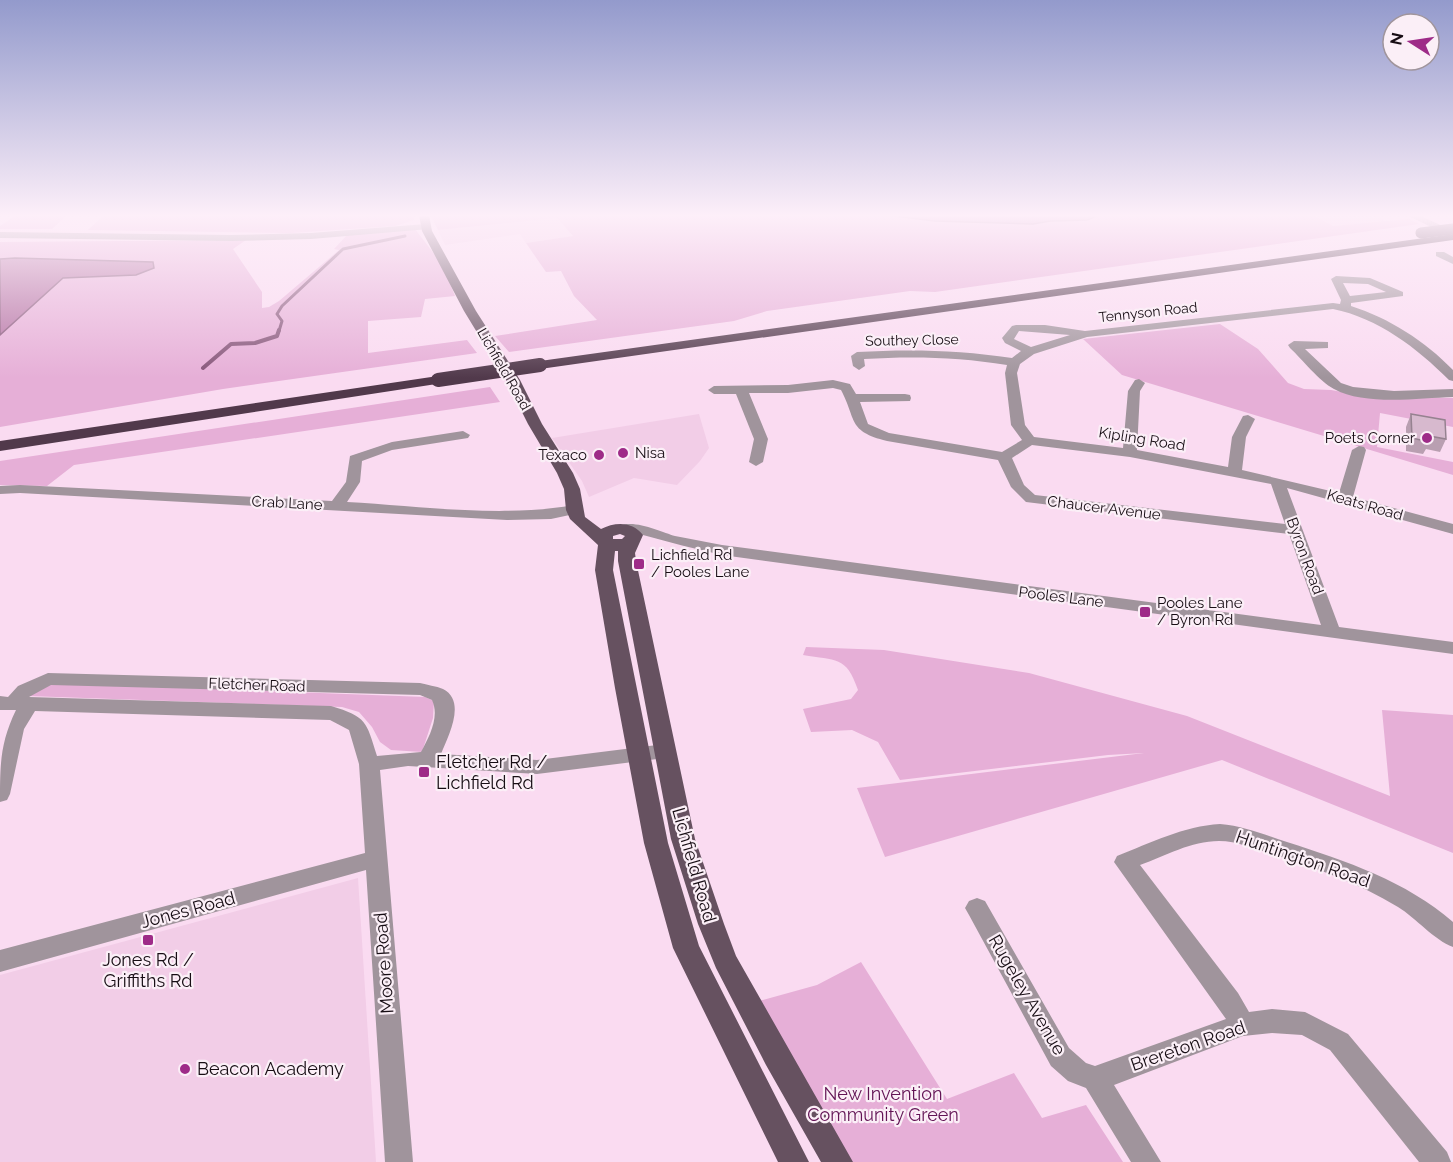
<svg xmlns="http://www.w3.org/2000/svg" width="1453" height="1162" font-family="Raleway,sans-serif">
<rect width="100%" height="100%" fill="#fadbf1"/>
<g fill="#f2cde7">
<polygon points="1313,215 1376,215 1386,222 1333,226"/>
<polygon points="557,218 573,236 526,243 520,234 445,245 438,230"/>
<polygon points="699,414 709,448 700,461 677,485 634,478 589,497 582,481 552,438"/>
<polygon points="358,878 376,1162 0,1162 0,975"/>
</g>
<g fill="#e6afd7">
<polygon points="16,215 67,215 52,229 0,229 0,226"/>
<polygon points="104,215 414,215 414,220 395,226 291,233 88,230"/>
<polygon points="1313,215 1333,226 1409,219 1419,224 935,292 910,291 767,311 734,321 509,352 495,336 597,320 574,296 561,271 546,272 526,243 573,236 557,218 438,230 431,216"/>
<polygon points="415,229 442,264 455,296 425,299 421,317 368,321 368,353 467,340 477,353 223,389 0,427 0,242 246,240 233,249 262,292 262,308 269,307 279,301 339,250 334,249 348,234"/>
<polygon points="1220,324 1258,349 1288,383 1304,389 1331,390 1370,397 1453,398 1453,427 1380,413 1377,447 1453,462 1453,475 1122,375 1083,339"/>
<polygon points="490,387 500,402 74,465 47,486 0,485 0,461"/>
<path d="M 806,647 L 884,650 L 1029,673 L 1187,716 L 1390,796 L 1382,710 L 1453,715 L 1453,853 L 1222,760 L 885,857 L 857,788 L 1144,753 L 1108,755 L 900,780 L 878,742 L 852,730 L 811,732 L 803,709 L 851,699 L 858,690 C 846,655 836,661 803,655 Z"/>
<polygon points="60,683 425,697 434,701 433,718 422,752 391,750 380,742 372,727 359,712 342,707 28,696 40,687"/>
<polygon points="861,962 947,1099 1014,1073 1042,1118 1086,1105 1123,1162 852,1162 759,1001 817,985"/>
</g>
<g fill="#b472a3" stroke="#855478" stroke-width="1.5">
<polygon points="886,215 1097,215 1097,216 1087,220 1050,221 1033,224 935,221"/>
<polygon points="15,258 153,262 154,268 136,275 63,278 0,335 0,259"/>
</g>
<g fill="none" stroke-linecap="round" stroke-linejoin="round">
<polyline stroke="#855478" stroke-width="3" points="279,331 282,321 277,314 282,306 343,249 405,236"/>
<polyline stroke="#855478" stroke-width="4" points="203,368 231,344 255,343 277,336 279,330"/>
<g fill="#a0949c" fill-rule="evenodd">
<polygon points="1407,215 1419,215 1453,231 1453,238"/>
<polygon points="426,224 431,227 429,229 311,239 231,241 0,238 0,232 231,235 311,233"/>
<polygon points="1436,252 1444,252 1453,257 1453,264 1436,256"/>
<path d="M 1336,276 L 1370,278 L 1403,292 L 1403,296 L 1351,303 L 1351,306 C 1389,318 1425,341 1453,370 L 1453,381 L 1449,380 C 1417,348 1378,318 1333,309 L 1087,337 L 1034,354 L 1020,364 L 1017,373 L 1025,425 L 1034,437 L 1123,448 L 1128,391 L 1135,380 L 1139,379 L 1145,383 L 1140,391 L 1137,450 L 1228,467 L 1232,437 L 1243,416 L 1248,415 L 1255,419 L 1246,437 L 1242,470 L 1339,493 L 1352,450 L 1359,446 L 1364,447 L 1366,450 L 1353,497 L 1453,524 L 1453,534 L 1287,488 L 1339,627 L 1453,642 L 1453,654 L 722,555 C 695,549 669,542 643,535 C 634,533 623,537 616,529 C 628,516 661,532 675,536 C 691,539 706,542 722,545 L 1321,625 L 1289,534 L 1026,502 L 1011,487 L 998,460 L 887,441 C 847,431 857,420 841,390 L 833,388 L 788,393 L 749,393 L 768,439 L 763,462 L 756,466 L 749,462 L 754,439 L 736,394 L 714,394 L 708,390 L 714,386 L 788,385 L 833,380 L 850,384 L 856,394 L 905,394 L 910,395 L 911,398 L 910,401 L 860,402 L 868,424 L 889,433 L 1002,452 L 1022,440 L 1011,425 L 1005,373 L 1007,365 C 959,357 912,356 864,359 L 865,366 L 859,370 L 853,366 L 851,356 L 857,352 C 909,349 960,350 1012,358 L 1021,351 L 1005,343 L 1002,338 L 1012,326 L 1016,325 L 1045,325 L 1085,331 L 1333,303 L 1340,304 L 1341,300 L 1331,279 ZM 1343,283 L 1368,284 L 1386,292 L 1350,296 ZM 1019,331 L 1070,335 L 1031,347 L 1014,339 ZM 1032,445 L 1130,457 L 1271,484 L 1285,524 L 1035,495 L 1024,485 L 1012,458 Z"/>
<path d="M 1294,341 L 1328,342 L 1328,348 L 1305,349 L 1341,383 L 1353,387 L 1394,391 L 1453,389 L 1453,397 C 1418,398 1365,406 1334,389 C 1319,381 1302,359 1290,348 L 1288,345 Z"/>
<path d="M 463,431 L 470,435 L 468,438 L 392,450 L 362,461 L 360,482 L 347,502 C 419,506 503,518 574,505 L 582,510 L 579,513 L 551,519 L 507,520 L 20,493 L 0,494 L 0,486 L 20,485 L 332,501 L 346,482 L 350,456 L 392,442 Z"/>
<path d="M 48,673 L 420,683 C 427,685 436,686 443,689 C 467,701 448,737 441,754 L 537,760 L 665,744 L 672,746 L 675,751 L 672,756 L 665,758 L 537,774 L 408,766 L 380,770 L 413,1162 L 385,1162 L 366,870 L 0,972 L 0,950 L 365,853 L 359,764 L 349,730 L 330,720 L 35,711 L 24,729 L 10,794 L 7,800 L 0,802 C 0,765 0,743 16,710 L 0,710 L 0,696 L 8,697 L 18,686 ZM 51,685 L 420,695 L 432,700 C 440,717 429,737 421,752 L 377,756 C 366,721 367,717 331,706 L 29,697 Z"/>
<path d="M 1220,824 C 1244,826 1265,835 1287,842 C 1346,861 1406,881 1453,922 L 1453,947 C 1434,940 1416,918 1398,907 C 1359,883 1315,868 1272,854 C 1254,849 1237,841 1219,841 C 1191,841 1165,856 1140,865 L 1238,993 L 1249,1012 L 1272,1009 L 1305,1012 L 1348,1034 L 1447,1152 L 1451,1162 L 1419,1162 L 1330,1050 L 1302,1035 L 1272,1033 L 1243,1036 L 1114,1085 L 1161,1162 L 1131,1162 L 1086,1088 L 1068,1081 L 1051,1066 L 969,915 L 965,908 L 969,901 L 977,898 L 985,901 L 1069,1048 L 1086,1063 L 1095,1066 L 1226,1019 L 1114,862 L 1117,856 C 1150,843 1184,826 1220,824 Z"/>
</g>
<path fill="#665160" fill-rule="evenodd" d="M 419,215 L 429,215 L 432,231 L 476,311 L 520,380 L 542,424 L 573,473 L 580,489 L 585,517 L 601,529 C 615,522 632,521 643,535 L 635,553 L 636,561 L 695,839 L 724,924 L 736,956 L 853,1162 L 821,1162 L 766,1065 L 716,968 L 698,924 L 671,839 L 618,561 L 618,551 L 615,551 L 613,570 L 668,843 L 699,946 L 809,1162 L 778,1162 L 673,948 L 644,843 L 615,688 L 595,570 L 598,545 L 570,519 L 566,510 L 564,489 L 557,473 L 528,424 L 506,380 L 464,311 L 422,231 ZM 620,534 L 625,536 L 622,539 L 613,539 L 613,536 Z"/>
<g fill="#51394b" fill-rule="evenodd">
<polygon points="1453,234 1453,240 540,369 533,365 540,361"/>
<polygon points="438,376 443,377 445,380 443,383 0,451 0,441"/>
</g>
<polyline stroke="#51394b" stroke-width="11" points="1421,233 1453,229"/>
<polyline stroke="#51394b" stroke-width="14" points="438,380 540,365"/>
</g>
<polygon fill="#b99fb1" points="1411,414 1446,439 1440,452 1426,449 1423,454 1406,451 1406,427"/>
<polygon fill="#d7b9ce" stroke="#968290" stroke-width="1.5" points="1411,414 1445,420 1446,439 1429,436 1429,442 1412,438"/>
<linearGradient id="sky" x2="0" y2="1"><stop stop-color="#939acc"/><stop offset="0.57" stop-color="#fdeff9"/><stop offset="1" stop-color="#fdeff9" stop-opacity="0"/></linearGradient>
<rect width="1453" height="378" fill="url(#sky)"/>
<g fill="#9e2b88" stroke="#fbeff7" stroke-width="2">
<circle cx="1427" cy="438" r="6"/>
<circle cx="623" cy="453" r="6"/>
<circle cx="599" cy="455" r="6"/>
<rect x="633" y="558" width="12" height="12" rx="3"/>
<rect x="1139" y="606" width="12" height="12" rx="3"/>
<rect x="418" y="766" width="12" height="12" rx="3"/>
<rect x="142" y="934" width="12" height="12" rx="3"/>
<circle cx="185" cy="1069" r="6"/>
</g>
<g text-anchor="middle" stroke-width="4.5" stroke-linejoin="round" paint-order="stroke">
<g font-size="14" fill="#170d14" stroke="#fbeff7">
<text transform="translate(1148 312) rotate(-6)" y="5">Tennyson Road</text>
<text transform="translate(912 340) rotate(-1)" y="5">Southey Close</text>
<text transform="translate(504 369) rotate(60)" y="5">Lichfield Road</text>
</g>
<g font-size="15" fill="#170d14" stroke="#fbeff7" text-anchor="start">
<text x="1415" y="443" text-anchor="end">Poets Corner</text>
<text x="635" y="458">Nisa</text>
<text x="587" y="460" text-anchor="end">Texaco</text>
<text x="651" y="560">Lichfield Rd<tspan x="651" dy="17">/ Pooles Lane</tspan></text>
<text x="1157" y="608">Pooles Lane<tspan x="1157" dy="17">/ Byron Rd</tspan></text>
</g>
<g font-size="15" fill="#170d14" stroke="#fbeff7">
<text transform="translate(1142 439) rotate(9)" y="5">Kipling Road</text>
<text transform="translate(287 503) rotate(3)" y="5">Crab Lane</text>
<text transform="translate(1365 505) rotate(16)" y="5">Keats Road</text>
<text transform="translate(1104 508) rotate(7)" y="5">Chaucer Avenue</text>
<text transform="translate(1305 556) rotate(70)" y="5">Byron Road</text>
<text transform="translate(1061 597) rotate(7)" y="5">Pooles Lane</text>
<text transform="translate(257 685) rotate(2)" y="5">Fletcher Road</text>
</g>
<g font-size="18" fill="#170d14" stroke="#fbeff7" text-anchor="start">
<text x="436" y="768">Fletcher Rd /<tspan x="436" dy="21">Lichfield Rd</tspan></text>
<text x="148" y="966" text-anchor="middle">Jones Rd /<tspan x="148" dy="21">Griffiths Rd</tspan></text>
<text x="197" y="1075">Beacon Academy</text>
</g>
<g font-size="18" fill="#170d14" stroke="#fbeff7">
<text transform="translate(1303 859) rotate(19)" y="6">Huntington Road</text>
<text transform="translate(694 865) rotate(74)" y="6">Lichfield Road</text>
<text transform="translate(188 910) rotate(-15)" y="6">Jones Road</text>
<text transform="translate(384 963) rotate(-94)" y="6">Moore Road</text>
<text transform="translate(1027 995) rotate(60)" y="6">Rugeley Avenue</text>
<text transform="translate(1188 1046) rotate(-19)" y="6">Brereton Road</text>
</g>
<g font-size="18" fill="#631455" stroke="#fbeff7">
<text x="883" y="1100">New Invention<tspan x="883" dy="21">Community Green</tspan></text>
</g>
</g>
<g transform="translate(1411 42) rotate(282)"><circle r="28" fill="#fbeff7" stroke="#a0959c" stroke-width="1.5"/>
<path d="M0-4.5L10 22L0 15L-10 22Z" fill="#9e2b88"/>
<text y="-9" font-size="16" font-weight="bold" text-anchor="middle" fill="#170d14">N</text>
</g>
</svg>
